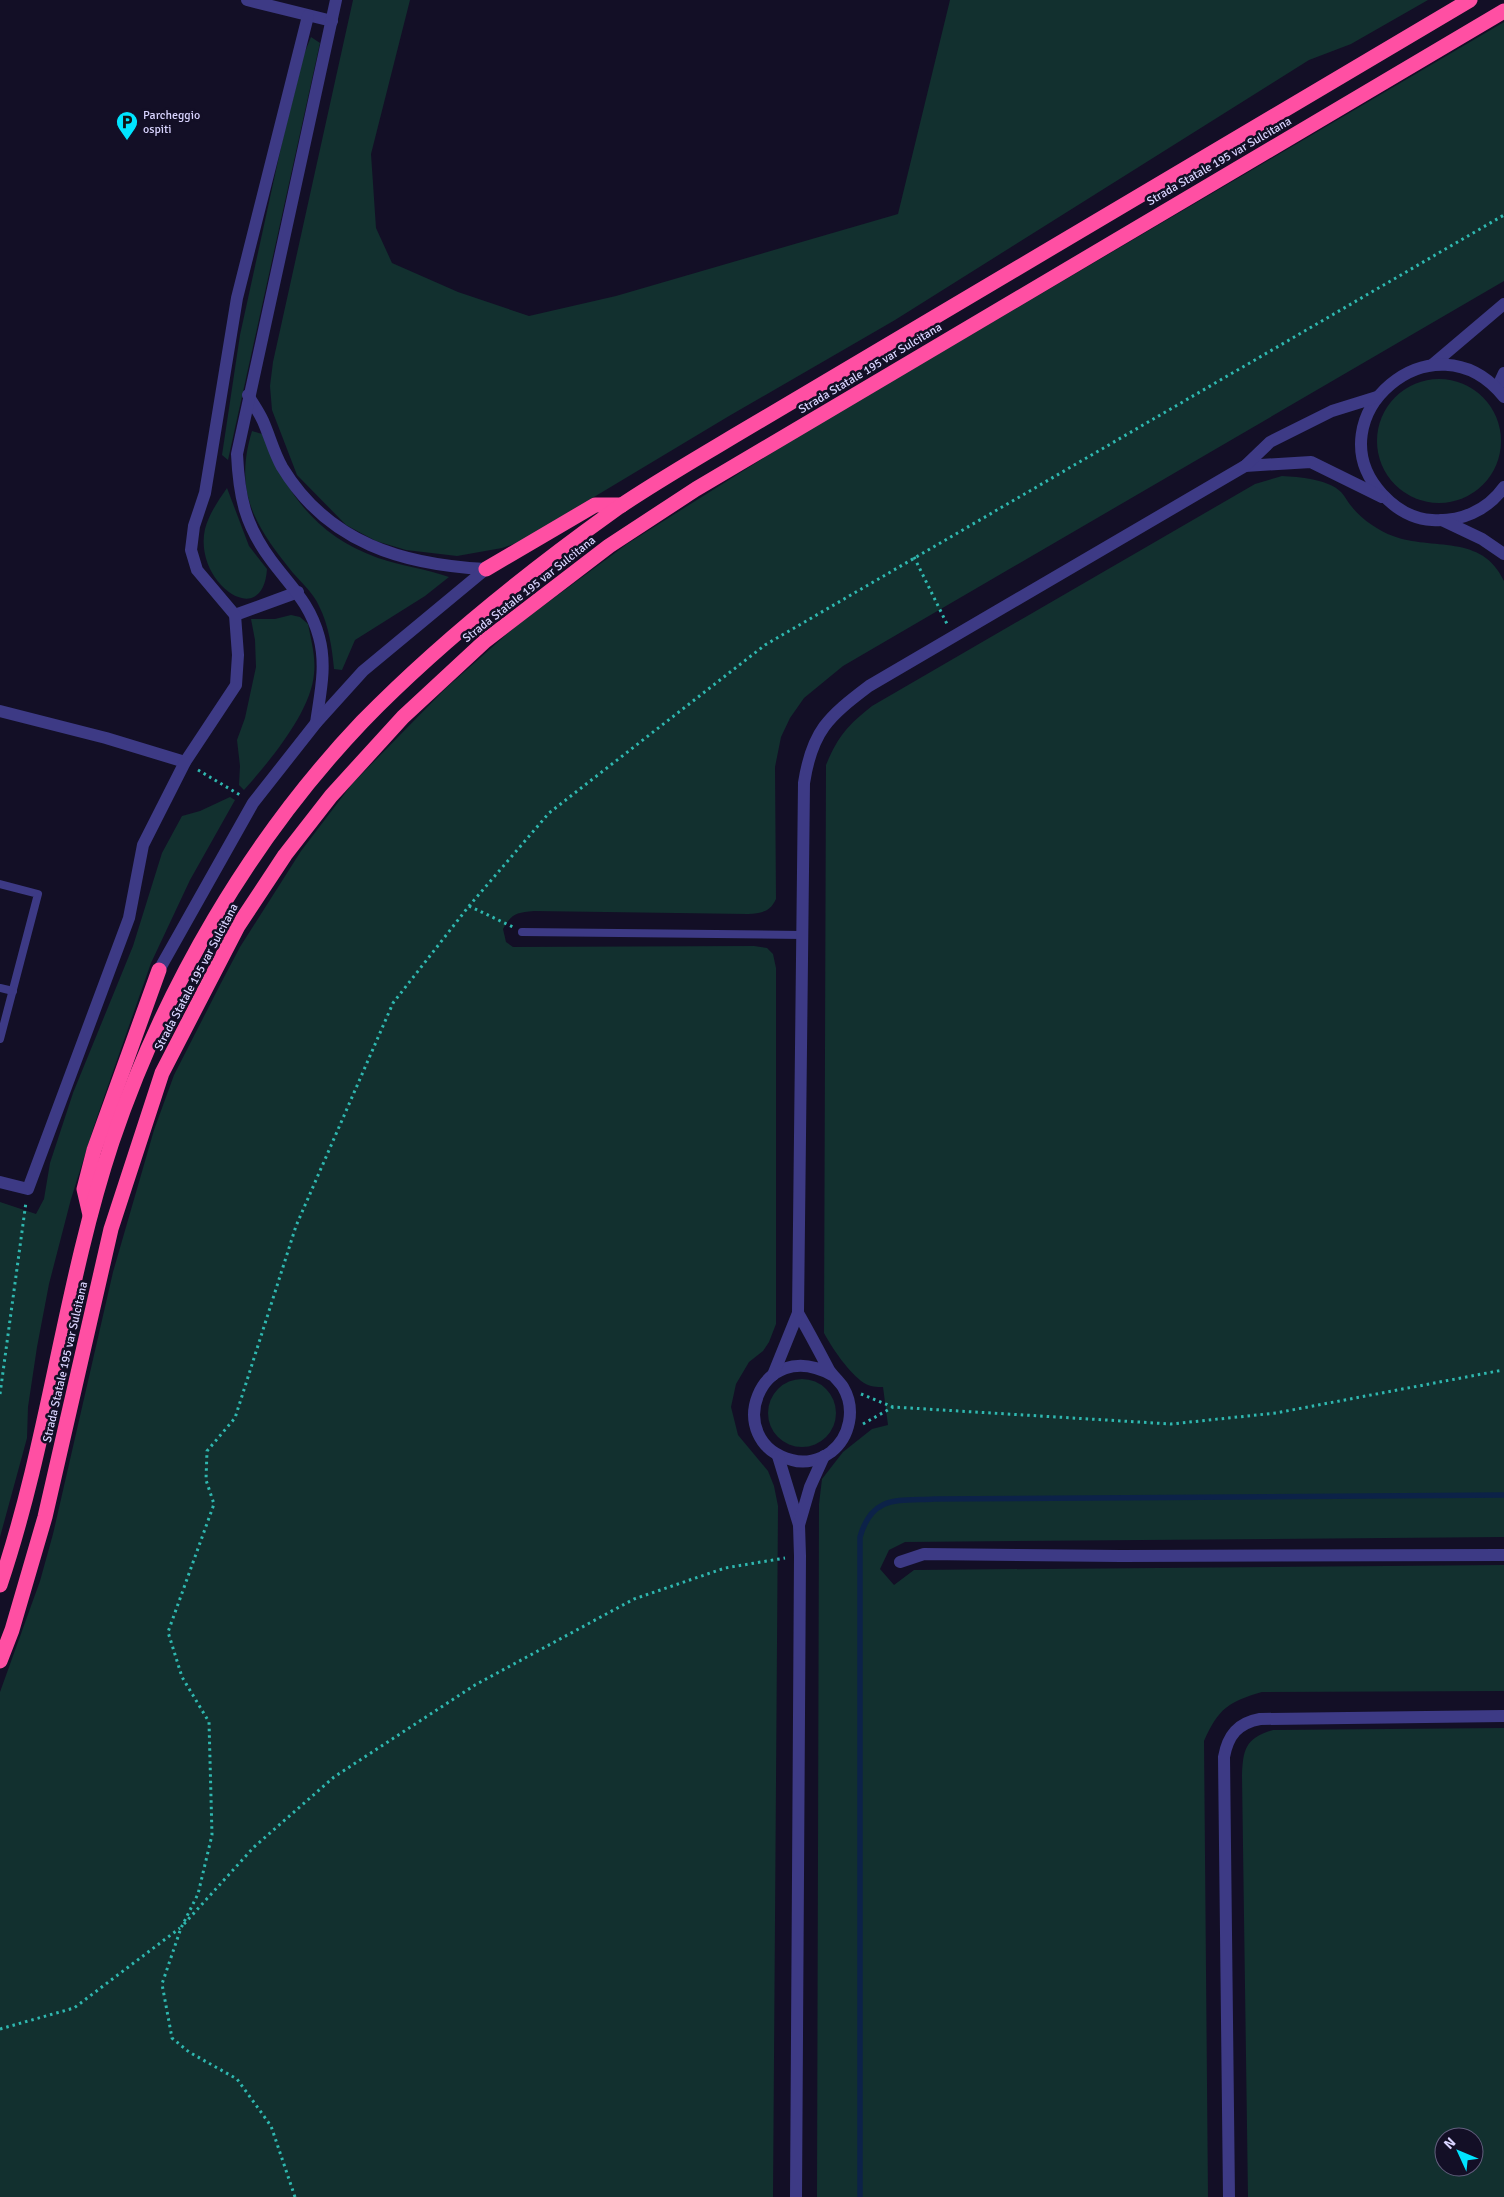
<svg xmlns="http://www.w3.org/2000/svg" width="1504" height="2197" font-family="Signika,sans-serif">
<rect width="100%" height="100%" fill="#130f26"/>
<g fill="#12302f" fill-rule="evenodd">
<polygon points="353,0 410,0 371,154 376,228 392,263 458,292 529,316 616,296 898,214 950,0 1428,0 1351,44 1309,60 895,320 729,416 519,542 502,548 457,556 406,550 376,541 346,525 297,475 272,410 270,386 273,362"/>
<path d="M 1504,22 L 1504,281 L 843,666 L 804,698 L 790,718 L 781,737 L 775,767 L 776,899 C 770,912 762,913 748,914 L 534,911 C 516,913 512,913 503,929 L 506,942 L 513,947 L 754,946 L 767,948 L 773,954 L 776,968 L 776,1324 L 769,1342 L 763,1351 L 749,1362 L 736,1384 L 731,1407 L 738,1435 L 768,1471 L 774,1486 L 778,1506 L 773,2197 L 0,2197 L 0,1692 L 40,1581 L 53,1534 L 113,1272 L 154,1130 L 174,1075 L 221,983 L 240,947 L 301,851 L 352,784 L 445,689 L 516,626 L 627,544 L 792,440 Z"/>
<polygon points="311,37 320,43 228,460 222,455 240,335 283,138 304,54"/>
<circle cx="1439" cy="441" r="62"/>
<path d="M 252,431 L 262,434 C 287,494 315,535 378,558 C 402,566 426,569 449,577 L 425,596 L 355,640 L 342,670 L 334,669 C 332,648 329,626 319,606 C 314,594 302,583 293,573 C 256,527 233,493 252,431 Z"/>
<path d="M 1282,476 C 1299,477 1328,479 1341,492 C 1345,496 1348,503 1352,507 C 1361,519 1379,531 1393,536 C 1432,551 1482,533 1504,581 L 1504,1537 L 905,1542 L 889,1550 L 880,1569 L 894,1585 L 914,1570 L 1504,1565 L 1504,1691 L 1262,1692 C 1228,1702 1219,1708 1204,1741 L 1208,2197 L 817,2197 L 819,1504 L 822,1479 L 843,1452 L 872,1429 L 888,1425 L 883,1387 C 877,1387 870,1387 864,1383 C 849,1373 832,1348 824,1333 L 826,765 C 838,736 848,725 872,706 L 1255,484 Z"/>
<path d="M 227,488 L 249,546 L 267,569 C 263,632 193,583 205,529 C 209,514 218,501 227,488 Z"/>
<path d="M 291,615 L 300,617 L 308,624 C 311,640 316,657 314,674 C 311,712 269,762 244,790 L 239,785 L 240,766 L 237,740 L 245,718 L 256,667 L 255,640 L 251,619 L 275,619 Z"/>
<polygon points="230,797 235,800 190,880 151,963 94,1126 71,1199 49,1284 37,1347 28,1407 27,1438 0,1537 0,1202 36,1214 44,1199 50,1163 73,1093 133,946 162,853 182,816 200,811"/>
<circle cx="802" cy="1413" r="34"/>
<path d="M 1504,1728 L 1504,2197 L 1248,2197 L 1242,1776 C 1243,1750 1245,1738 1273,1730 ZM 1444,2137 L 1474,2137 L 1474,2167 L 1444,2167 Z"/>
</g>
<g fill="none" stroke-linecap="round" stroke-linejoin="round">
<path stroke="#0c2248" stroke-width="5.5" d="M 860,2197 L 860,1537 C 872,1495 897,1501 934,1499 L 1504,1495"/>
<g stroke="#2fb8b0" stroke-width="3" stroke-dasharray="2.5 4" stroke-linecap="butt">
<polyline points="914,557 947,624"/>
<polyline points="198,770 240,795"/>
<polyline points="469,906 513,927"/>
<polyline points="0,1394 26,1202"/>
<polyline points="861,1394 893,1407 1171,1424 1276,1413 1503,1370"/>
<polyline points="863,1424 893,1407"/>
<polyline points="184,1924 254,1847 334,1777 475,1685 634,1599 725,1568 785,1558"/>
<polyline points="0,2029 74,2008 180,1928"/>
<polyline points="295,2197 271,2126 237,2079 189,2052 172,2038 162,1984 181,1928 198,1894 212,1835 209,1722 182,1677 168,1632 214,1504 206,1480 207,1451 235,1418 296,1226 393,1003 469,906 549,813 765,645 1504,215"/>
</g>
<g stroke="#3d3a85" stroke-width="8">
<polyline points="0,884 38,894 0,1039"/>
<polyline points="522,932 803,935"/>
<polyline points="0,988 13,991"/>
</g>
<g stroke="#3d3a85" stroke-width="12">
<polyline points="247,0 332,21"/>
<polyline points="1432,365 1504,304"/>
<polyline points="1497,388 1504,373"/>
<path d="M 248,395 C 253,404 259,412 263,421 C 270,437 274,453 282,467 C 328,543 403,565 486,569"/>
<path d="M 1504,397 C 1434,310 1312,418 1382,494 C 1395,508 1412,519 1432,520 C 1460,522 1487,511 1504,487"/>
<polyline points="1245,466 1311,462 1382,497"/>
<polyline points="1442,520 1482,539 1504,554"/>
<polyline points="235,615 298,592"/>
<polyline points="0,711 106,738 185,762"/>
<path d="M 316,723 C 320,694 327,666 319,637 C 310,603 291,587 271,560 C 245,525 239,497 237,454 L 336,0"/>
<polyline points="159,970 253,803 316,723 363,671 486,569"/>
<polyline points="0,1182 28,1189 129,918 143,845 185,762 236,685 238,655 235,615 197,570 191,550 194,526 205,493 237,298 308,16"/>
<path d="M 798,1313 C 809,1332 819,1351 829,1370 C 833,1376 839,1381 843,1387 C 856,1409 850,1437 831,1452 C 820,1460 805,1464 792,1460 C 721,1442 759,1334 832,1375"/>
<path d="M 773,1375 L 798,1313 L 804,783 C 812,731 828,717 869,686 L 1245,466 L 1270,442 L 1332,411 L 1377,397"/>
<polyline points="778,1456 799,1525 800,1556 796,2197"/>
<polyline points="799,1525 810,1487 824,1456"/>
<polyline points="900,1562 924,1554 1121,1556 1504,1555"/>
<path d="M 1229,2197 L 1224,1757 C 1228,1735 1238,1723 1260,1719 L 1504,1716"/>
</g>
<g stroke="#ff4fa3" stroke-width="15">
<polyline points="486,569 595,505 622,505"/>
<polyline points="90,1215 84,1189 94,1150 159,970"/>
<path d="M 0,1585 C 49,1440 64,1287 112,1142 C 164,988 250,840 362,722 C 440,642 528,572 619,507 C 656,482 696,459 734,436 L 1470,0"/>
<polyline points="0,1661 12,1630 45,1517 111,1229 162,1073 238,926 285,855 331,796 403,717 485,641 609,546 696,489 1504,11"/>
</g>
</g>
<defs>
<g id="parking-pin" transform="scale(1.125)"><path d="M0 17L-7.5 6A9.5 9.5 0 1 1 7.5 6Z" fill="#00e5ff" stroke="#130f26"/><path d="M-3.5-5.5H1a3.5 3.5 0 0 1 0 7H-1V5.5H-3.5ZM-1-3.4V-.6H.8a1.4 1.4 0 0 0 0-2.8Z" fill="#111"/></g>
</defs>
<g fill-rule="evenodd">
<use href="#parking-pin" x="127" y="122"/>
</g>
<g text-anchor="middle" stroke-width="5" stroke-linejoin="round" paint-order="stroke">
<g font-size="12" fill="#d9d4ff" stroke="#130f26" text-anchor="start">
<text x="143" y="119">Parcheggio<tspan x="143" dy="14">ospiti</tspan></text>
</g>
<g font-size="12" fill="#d9d4ff" stroke="#130f26">
<text transform="translate(1219 161) rotate(-30)" y="4">Strada Statale 195 var Sulcitana</text>
<text transform="translate(870 368) rotate(-31)" y="4">Strada Statale 195 var Sulcitana</text>
<text transform="translate(529 589) rotate(-38)" y="4">Strada Statale 195 var Sulcitana</text>
<text transform="translate(196 977) rotate(-62)" y="4">Strada Statale 195 var Sulcitana</text>
<text transform="translate(65 1362) rotate(-77)" y="4">Strada Statale 195 var Sulcitana</text>
</g>
</g>
<g transform="translate(1459 2152) rotate(314)"><circle r="24" fill="#130f26" stroke="#625e7d"/>
<path d="M0-4L9 19L0 12L-9 19Z" fill="#00e5ff"/>
<text y="-8" font-size="14" font-weight="bold" text-anchor="middle" fill="#d9d4ff">N</text>
</g>
</svg>
